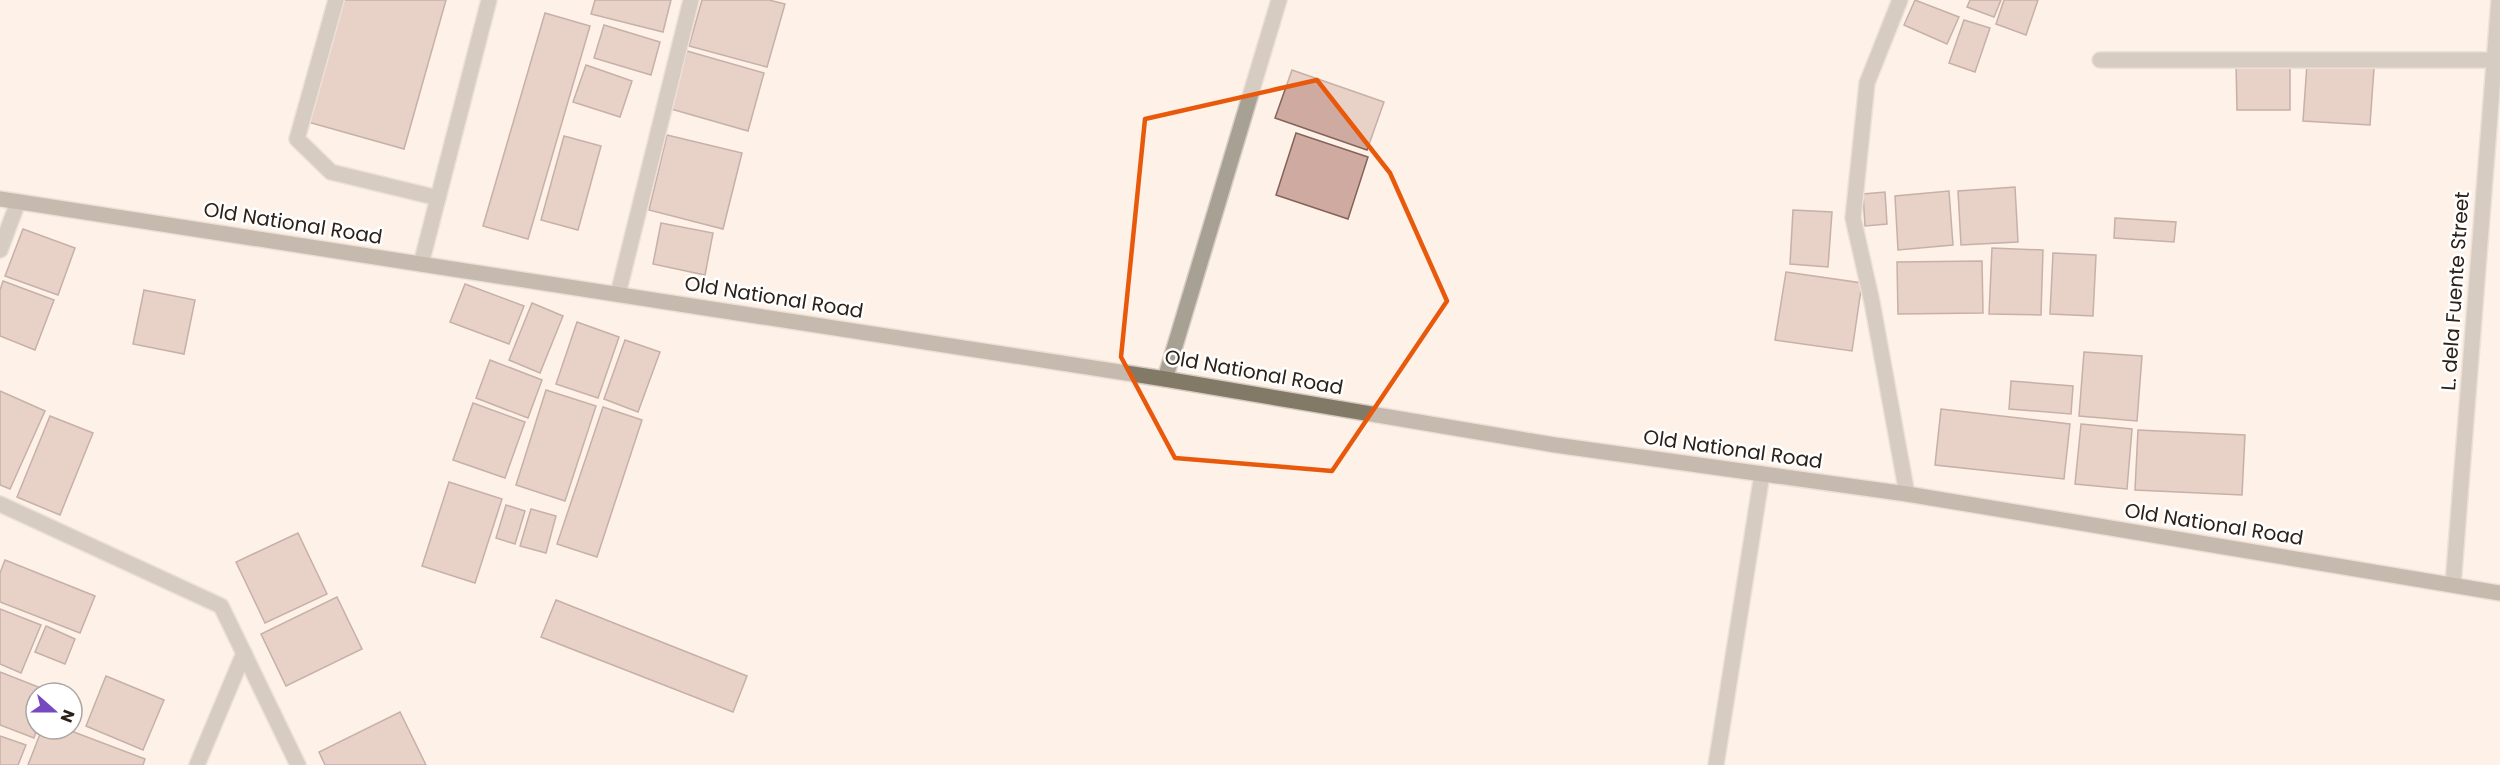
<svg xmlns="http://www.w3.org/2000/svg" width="2500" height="765" font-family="Poppins,sans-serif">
<rect width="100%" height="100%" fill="#fdf1e8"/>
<g fill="#ceaaa0" stroke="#84635a" stroke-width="1.5">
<polygon points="342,0 446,0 404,149 308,122"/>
<polygon points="595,0 671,0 663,32 591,14"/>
<polygon points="702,0 769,0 785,4 767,67 689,46"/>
<polygon points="1915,0 1959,17 1947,44 1904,25"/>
<polygon points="1970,0 2001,0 1994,17 1967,7"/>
<polygon points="2004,0 2038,0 2026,35 1996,24"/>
<polygon points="545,13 590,26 528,239 483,226"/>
<polygon points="1964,20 1990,28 1975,72 1949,63"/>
<polygon points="604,25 660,42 651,75 594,58"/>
<polygon points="687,51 764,73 748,131 671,109"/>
<polygon points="2236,63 2290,63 2290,110 2237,110"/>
<polygon points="2307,64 2374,68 2370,125 2303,121"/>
<polygon points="586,65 632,81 620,117 573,102"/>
<polygon points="1292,70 1384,102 1367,150 1275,118"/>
<polygon points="1296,133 1368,157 1348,219 1276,195"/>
<polygon points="667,135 742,153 723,229 649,210"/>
<polygon points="564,136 601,146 578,230 541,220"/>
<polygon points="2015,187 2018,242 1961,245 1958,191"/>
<polygon points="1949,191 1953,245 1898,250 1895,196"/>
<polygon points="1885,192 1887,224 1865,226 1863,194"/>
<polygon points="1793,210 1832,212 1828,267 1790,264"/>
<polygon points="2115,218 2176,222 2174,242 2114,238"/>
<polygon points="661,223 713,233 705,275 653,264"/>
<polygon points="23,229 75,248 58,295 5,276"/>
<polygon points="1992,248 2043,250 2041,315 1989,314"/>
<polygon points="2053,253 2096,255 2093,316 2050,314"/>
<polygon points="1982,261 1983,313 1898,314 1897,262"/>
<polygon points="1786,272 1862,283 1852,351 1775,340"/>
<polygon points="3,281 54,300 35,350 0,336 0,290"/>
<polygon points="465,284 524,306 509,344 450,322"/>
<polygon points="144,290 195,300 184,354 133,344"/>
<polygon points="532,303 563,316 540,373 509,360"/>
<polygon points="577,322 619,337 598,398 556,384"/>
<polygon points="625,340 660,352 638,412 604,399"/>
<polygon points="2084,352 2142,356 2137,421 2079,416"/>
<polygon points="490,360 542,380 528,418 476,398"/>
<polygon points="2011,381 2073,386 2071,414 2009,409"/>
<polygon points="546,390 596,406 565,501 516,485"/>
<polygon points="0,391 45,411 10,489 0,485"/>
<polygon points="473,403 525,422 505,478 453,460"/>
<polygon points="603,407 642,420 597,557 557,544"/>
<polygon points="1941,409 2070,424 2064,479 1935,465"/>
<polygon points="50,416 93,433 60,515 17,497"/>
<polygon points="2081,424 2132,429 2127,489 2075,484"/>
<polygon points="2138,430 2245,435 2242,495 2135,490"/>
<polygon points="449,482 502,499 475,583 422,566"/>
<polygon points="506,505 525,511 515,544 496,538"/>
<polygon points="531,509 556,516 546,553 520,546"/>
<polygon points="298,533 327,594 265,623 236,562"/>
<polygon points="5,560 95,596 80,633 0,602 0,573"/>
<polygon points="337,597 362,649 286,686 261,634"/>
<polygon points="556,600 747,676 733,712 541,637"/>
<polygon points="0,609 41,625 21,673 0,664"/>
<polygon points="46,626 75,639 65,664 35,652"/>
<polygon points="0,672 51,692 36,693 37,729 34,738 0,725"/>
<polygon points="106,676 164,700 143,750 86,726"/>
<polygon points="400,712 426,765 325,765 319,752"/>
<polygon points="42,729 66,729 145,759 143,765 28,765"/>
<polygon points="0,736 26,745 18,765 0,765"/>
</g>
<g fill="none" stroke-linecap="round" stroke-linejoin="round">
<g stroke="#d7ccc3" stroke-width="18">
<g id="service">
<polyline points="336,0 297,139 331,172 438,198"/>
<polyline points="421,264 489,0"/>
</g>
</g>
<g stroke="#d7ccc3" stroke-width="18">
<g id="minor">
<polyline points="1900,0 1867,83 1853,218 1872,302 1907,494"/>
<polyline points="2100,60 2494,60"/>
<polyline points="0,250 18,202"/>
<polyline points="618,294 691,0"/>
<polyline points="1165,379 1279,0"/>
<polyline points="0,504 221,606 298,765"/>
<polyline points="197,765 244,653"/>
<polyline points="1716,765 1762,474"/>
</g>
</g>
<g stroke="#d7ccc3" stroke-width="18">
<polyline id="tertiary" points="2453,585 2499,0"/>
</g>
<g stroke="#d7ccc3" stroke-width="18">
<polyline id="secondary" points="0,199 1165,379 1555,445 1907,494 2500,593"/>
</g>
<use href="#service" stroke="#a7a194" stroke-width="15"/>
<use href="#minor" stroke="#a7a194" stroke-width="15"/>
<use href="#tertiary" stroke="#a7a194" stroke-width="15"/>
<use href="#secondary" stroke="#827966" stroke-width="15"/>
</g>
<path d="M0 0H2500V765H0ZM 1317,80 L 1390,173 L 1447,301 L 1332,471 L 1175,458 L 1121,357 L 1145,119 Z" fill="#fdf1e8" fill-opacity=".55" fill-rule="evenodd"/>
<path fill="none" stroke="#e8590c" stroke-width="4.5" stroke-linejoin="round" d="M 1317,80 L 1390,173 L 1447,301 L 1332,471 L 1175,458 L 1121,357 L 1145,119 Z"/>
<g text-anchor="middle" stroke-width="5" stroke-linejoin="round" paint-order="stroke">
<g font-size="20" fill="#2b2119" stroke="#fff">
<text transform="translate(293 223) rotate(9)" y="7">Old National Road</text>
<text transform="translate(2455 291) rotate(-86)" y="7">L. dela Fuente Street</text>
<text transform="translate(774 297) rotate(9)" y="7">Old National Road</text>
<text transform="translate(1254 372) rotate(10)" y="7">Old National Road</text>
<text transform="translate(1733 449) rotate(8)" y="7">Old National Road</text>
<text transform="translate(2214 524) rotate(9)" y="7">Old National Road</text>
</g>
</g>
<g transform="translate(54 711) rotate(111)"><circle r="28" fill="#ffffff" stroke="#aaa6a3" stroke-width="1.5"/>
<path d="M0-4.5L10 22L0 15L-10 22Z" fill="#7749c1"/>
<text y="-9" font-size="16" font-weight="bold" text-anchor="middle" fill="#2b2119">N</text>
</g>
</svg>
